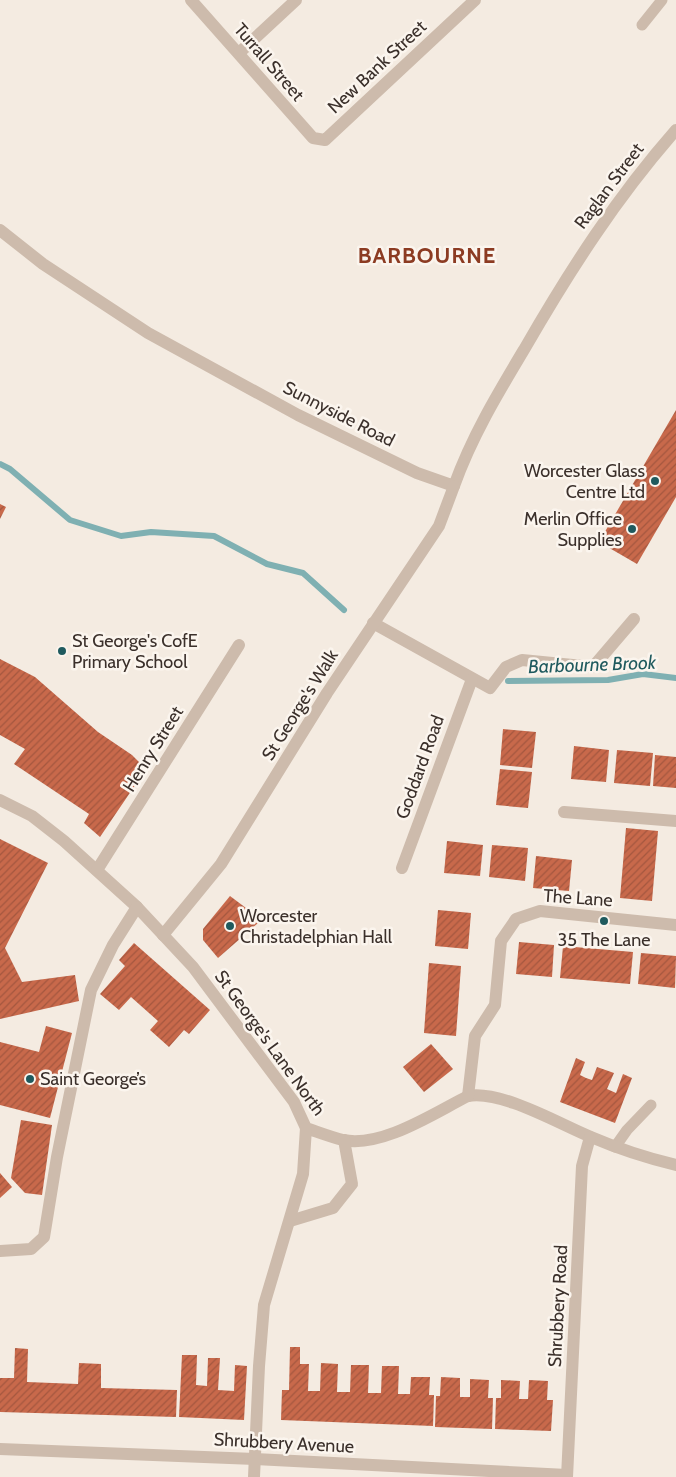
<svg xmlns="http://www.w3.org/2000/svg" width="676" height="1477" font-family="Cabin,sans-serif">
<defs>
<pattern id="building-hatch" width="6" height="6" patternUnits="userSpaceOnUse" patternTransform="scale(1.25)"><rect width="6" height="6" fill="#c8694b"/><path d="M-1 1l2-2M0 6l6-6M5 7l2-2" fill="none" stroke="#a4573f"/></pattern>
</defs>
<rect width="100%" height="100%" fill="#f4ebe1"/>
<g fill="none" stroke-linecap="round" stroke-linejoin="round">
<g stroke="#7fb0b2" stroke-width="6">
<polyline points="0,464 10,469 70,520 121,536 151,532 214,536 267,564 303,573 344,610"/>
<polyline points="508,681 608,680 643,674 676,678"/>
</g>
</g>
<g fill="url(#building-hatch)">
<polygon points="676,410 676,497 637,564 599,542"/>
<polygon points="0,504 6,507 0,519"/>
<polygon points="0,659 35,677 98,732 132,755 146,769 100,837 84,823 89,814 14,764 25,749 0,735"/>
<polygon points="503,729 536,732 532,768 500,765"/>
<polygon points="574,746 609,750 606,782 571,779"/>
<polygon points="617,750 653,753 650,786 614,783"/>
<polygon points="655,755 676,757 676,788 653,786"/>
<polygon points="500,769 532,772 528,808 496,805"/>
<polygon points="626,828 658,831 652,901 620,898"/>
<polygon points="0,839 48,863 5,948 22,982 75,975 79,1001 0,1019"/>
<polygon points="447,841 483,845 480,876 444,873"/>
<polygon points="492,845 528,848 525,881 489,877"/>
<polygon points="536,856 572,860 569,891 533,888"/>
<polygon points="230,896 250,911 258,923 218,958 203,940 203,929"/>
<polygon points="438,910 471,913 468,949 435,946"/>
<polygon points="519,942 554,945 552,977 516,974"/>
<polygon points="134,943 210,1010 189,1034 184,1030 169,1047 150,1030 158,1021 131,997 119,1010 100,994 125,966 119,960"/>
<polygon points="563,946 633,952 630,984 560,978"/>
<polygon points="641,953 676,956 675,988 638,984"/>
<polygon points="429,963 461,966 456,1036 424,1033"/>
<polygon points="46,1026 72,1033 50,1118 0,1105 0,1042 39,1052"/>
<polygon points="431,1044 453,1069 424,1092 403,1067"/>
<polygon points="576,1058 585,1062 580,1075 586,1078 592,1080 597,1067 614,1073 607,1089 616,1093 623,1074 632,1078 615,1123 560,1102"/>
<polygon points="21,1120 52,1125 42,1195 25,1193 11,1178"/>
<polygon points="0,1173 12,1187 0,1198"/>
<polygon points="290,1347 300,1347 300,1364 309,1364 308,1391 320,1391 321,1363 338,1364 337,1392 350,1392 351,1365 369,1365 368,1393 381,1393 382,1366 399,1366 398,1394 410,1394 411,1377 430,1377 429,1395 434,1395 433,1426 281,1420 282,1390 289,1390"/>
<polygon points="15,1348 28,1349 27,1382 78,1384 79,1363 101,1364 101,1388 177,1390 176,1417 0,1412 0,1378 14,1378"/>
<polygon points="182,1355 197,1355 196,1385 207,1386 208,1358 220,1358 218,1390 234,1391 235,1365 247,1366 244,1420 179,1417"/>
<polygon points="441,1377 460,1378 460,1397 470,1397 470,1379 489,1380 488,1398 493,1398 492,1429 435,1427 436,1396 440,1396"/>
<polygon points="501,1380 520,1381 519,1399 528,1399 529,1380 548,1381 547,1400 553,1400 551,1431 495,1429 496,1398 501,1398"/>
</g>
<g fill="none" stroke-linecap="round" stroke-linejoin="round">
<g stroke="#cdbbac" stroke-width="11">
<polyline points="642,25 662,0"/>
<polyline points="615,1147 627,1130 651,1105"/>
</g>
<g stroke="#cdbbac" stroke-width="12">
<polyline points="191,0 313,138 325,140 475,0"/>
<polyline points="239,53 296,0"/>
<path d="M 0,230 L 43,264 L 148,333 L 298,415 L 417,473 L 454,486 C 472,436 498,393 525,348 C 570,270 617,197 676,130"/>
<polyline points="373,623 490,688 506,667 522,660 593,667 634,619"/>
<path d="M 0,800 L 32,816 L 64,841 L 137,907 L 193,967 L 294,1102 L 306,1128 C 318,1132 331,1137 343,1140 C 382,1148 434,1113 468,1096 C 502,1090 559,1124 591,1137 C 619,1149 647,1158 676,1165"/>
<polyline points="564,812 676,821"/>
<polyline points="402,868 472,679"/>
<polyline points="97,870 239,645"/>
<polyline points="163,935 221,864 327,693 439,526 454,486"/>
<polyline points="468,1096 475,1036 495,1005 501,941 516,919 540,911 676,925"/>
<polyline points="290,1221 333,1208 352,1184 344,1140"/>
<polyline points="0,1251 31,1249 44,1237 57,1157 91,990 113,945 137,907"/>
<polyline points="0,1449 255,1459 567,1475"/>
<polyline points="254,1477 259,1366 264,1305 303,1174 306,1128"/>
<polyline points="567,1477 582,1166 590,1137"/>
</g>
</g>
<g fill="#1f5a5e" stroke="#fbf5ee" stroke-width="2">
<circle cx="655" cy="481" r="5"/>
<circle cx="632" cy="529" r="5"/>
<circle cx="62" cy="651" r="5"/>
<circle cx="604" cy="921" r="5"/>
<circle cx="230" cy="926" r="5"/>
<circle cx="30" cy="1079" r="5"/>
</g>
<g text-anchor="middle" stroke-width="5" stroke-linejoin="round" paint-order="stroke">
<g font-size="18" fill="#3b302b" stroke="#fbf5ee">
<text transform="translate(269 62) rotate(49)" y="6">Turrall Street</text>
<text transform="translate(377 67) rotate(-43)" y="6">New Bank Street</text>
<text transform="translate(609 186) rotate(-53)" y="6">Raglan Street</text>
<text transform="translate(339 414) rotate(27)" y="6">Sunnyside Road</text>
<text transform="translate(300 705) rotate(-58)" y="6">St George's Walk</text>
<text transform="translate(153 749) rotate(-58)" y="6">Henry Street</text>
<text transform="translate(420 767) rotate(-70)" y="6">Goddard Road</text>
<text transform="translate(578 898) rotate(4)" y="6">The Lane</text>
<text transform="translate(270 1043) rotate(54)" y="6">St George's Lane North</text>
<text transform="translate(558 1306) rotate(-87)" y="6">Shrubbery Road</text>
<text transform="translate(284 1443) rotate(3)" y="6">Shrubbery Avenue</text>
</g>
<g font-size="18" fill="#3b302b" stroke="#fbf5ee" text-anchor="start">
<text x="645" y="477" text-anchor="end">Worcester Glass<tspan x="645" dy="21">Centre Ltd</tspan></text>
<text x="622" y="525" text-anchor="end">Merlin Office<tspan x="622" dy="21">Supplies</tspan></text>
<text x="72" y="647">St George's CofE<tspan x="72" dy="21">Primary School</tspan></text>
<text x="240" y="922">Worcester<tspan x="240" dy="21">Christadelphian Hall</tspan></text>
<text x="604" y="946" text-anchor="middle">35 The Lane</text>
<text x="40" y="1085">Saint George’s</text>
</g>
<g font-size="19" font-style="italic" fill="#1f5a5e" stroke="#fbf5ee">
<text transform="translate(592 664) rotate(-2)" y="7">Barbourne Brook</text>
</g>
<g font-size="22" font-weight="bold" letter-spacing="1" fill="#8c3b22" stroke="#fbf5ee">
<text x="427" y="263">BARBOURNE</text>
</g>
</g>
</svg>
